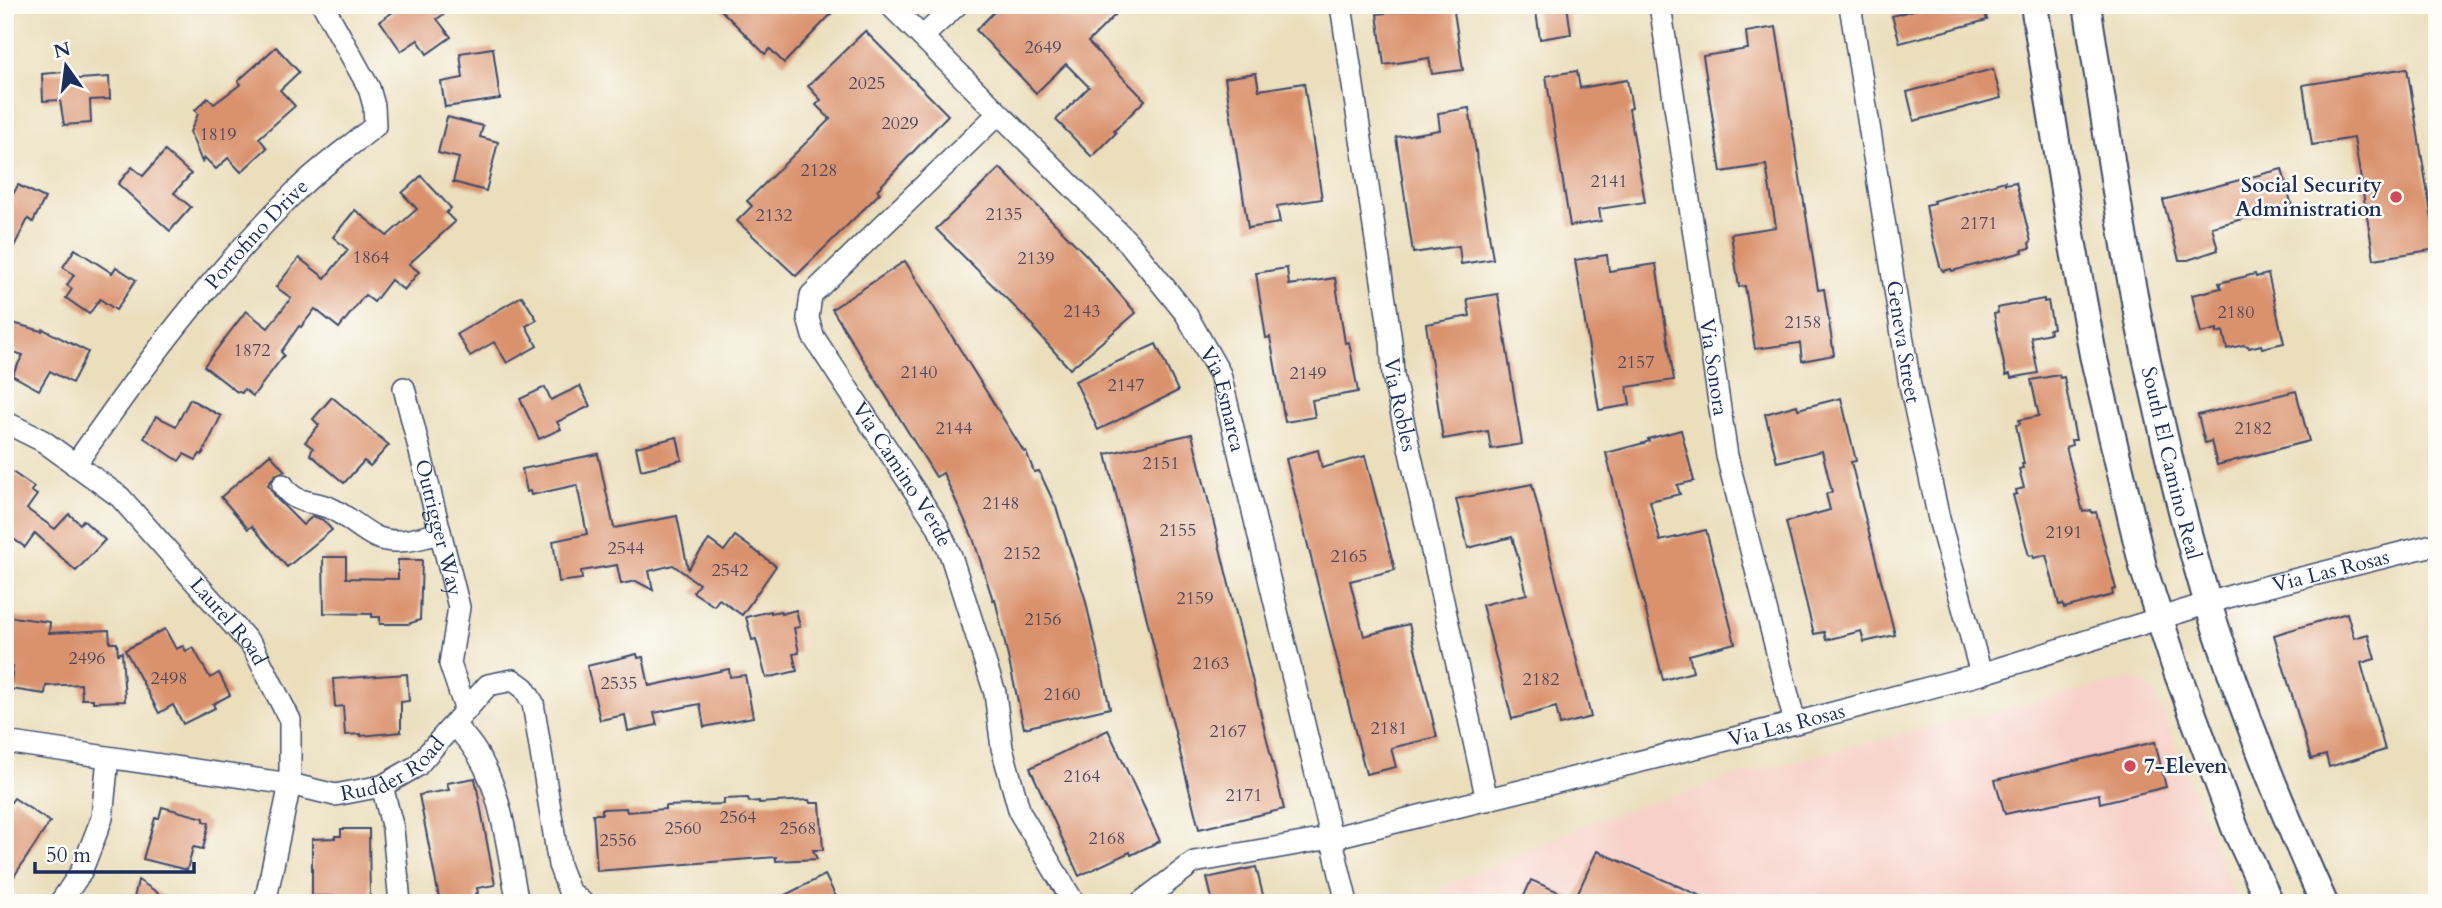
<svg xmlns="http://www.w3.org/2000/svg" width="2442" height="908" font-family="Cardo,serif">
<rect width="100%" height="100%" fill="#fdfcf7"/>
<filter id="ink" filterUnits="userSpaceOnUse"><feTurbulence type="fractalNoise" baseFrequency=".0143" numOctaves="2"/><feDisplacementMap in="SourceGraphic" scale="14" xChannelSelector="R" yChannelSelector="G"/><feConvolveMatrix kernelMatrix="1 2 1 2 8 2 1 2 1" color-interpolation-filters="sRGB"/></filter>
<filter id="wash" filterUnits="userSpaceOnUse"><feTurbulence type="fractalNoise" baseFrequency=".00686" numOctaves="4" result="noise"/><feDisplacementMap in="SourceGraphic" scale="28" xChannelSelector="R" yChannelSelector="G"/><feGaussianBlur stdDeviation="1.57" result="paint"/><feColorMatrix in="noise" values="0 0 0 0 0 0 0 0 0 0 0 0 0 0 0 0 0 1.4 0 .05"/><feComposite in="paint" operator="in"/></filter>
<g filter="url(#wash)">
<rect width="100%" height="100%" fill="#eadebb"/>
<polygon fill="#f7d1c9" points="2128,679 2146,683 2155,693 2237,903 1433,903 1444,887 1599,819 1755,771"/>
<g id="blocks">
<g fill="#da926d">
<polygon points="403,5 457,5 437,19 451,37 427,54 418,40 401,51 380,21"/>
<polygon points="716,5 840,5 784,63 770,49 765,54"/>
<polygon points="1001,5 1125,5 1088,42 1145,100 1114,131 1116,133 1092,157 1056,120 1089,87 1066,64 1036,93 976,30"/>
<polygon points="1453,5 1463,70 1432,74 1429,58 1384,65 1377,14"/>
<polygon points="1535,5 1567,5 1571,34 1540,39"/>
<polygon points="1931,5 1983,5 1987,20 1900,43 1892,16"/>
<polygon points="1776,27 1818,290 1824,289 1834,355 1802,361 1800,343 1755,349 1745,286 1739,287 1731,234 1776,227 1766,165 1721,172 1703,56 1748,49 1746,32"/>
<polygon points="865,31 948,115 877,190 880,193 796,276 737,221 752,206 747,201 830,119 816,105 821,100 808,86"/>
<polygon points="276,47 299,72 280,90 295,106 259,138 267,148 241,172 228,158 216,169 205,158 202,162 190,132 198,114 195,110 208,98 214,104 241,84 238,81"/>
<polygon points="493,48 500,99 445,107 441,82 463,78 460,53"/>
<polygon points="2407,68 2437,249 2374,259 2354,138 2312,145 2303,85"/>
<polygon points="1993,69 2001,98 1914,121 1907,92"/>
<polygon points="1577,71 1580,88 1627,80 1632,108 1629,109 1645,202 1599,209 1601,221 1570,226 1546,76"/>
<polygon points="64,72 65,80 109,77 110,99 90,100 91,123 64,125 60,100 43,101 42,74"/>
<polygon points="1256,73 1259,90 1304,83 1322,199 1277,206 1280,223 1248,228 1225,78"/>
<polygon points="1469,108 1493,259 1461,264 1459,246 1413,253 1396,137 1440,130 1438,113"/>
<polygon points="447,117 483,126 480,137 498,142 486,191 453,182 459,158 438,153"/>
<polygon points="165,151 191,174 174,193 191,207 170,231 118,184 132,167 143,176"/>
<polygon points="1000,168 1087,256 1136,313 1070,369 1034,329 1035,327 936,229"/>
<polygon points="2282,169 2292,206 2212,227 2218,250 2188,260 2179,260 2163,200"/>
<polygon points="421,176 451,208 446,213 455,222 409,264 419,272 404,290 391,280 374,302 365,295 339,328 315,309 301,327 299,326 281,352 284,355 253,396 244,389 242,393 236,391 204,366 246,311 268,328 291,298 276,287 299,258 325,278 348,250 333,237 355,210 387,236 417,209 402,193"/>
<polygon points="2005,181 2005,184 2016,182 2031,242 2029,243 2030,248 2022,250 2023,252 1990,261 1952,271 1951,269 1943,271 1940,266 1930,228 1926,205 1934,203 1933,201"/>
<polygon points="18,185 45,198 33,222 28,219 5,264 5,209"/>
<polygon points="75,249 112,273 116,267 136,280 116,310 100,299 89,314 66,298 72,289 67,285 74,275 63,267"/>
<polygon points="1607,255 1609,271 1656,264 1674,380 1627,387 1630,405 1599,410 1575,260"/>
<polygon points="905,261 1024,452 1026,451 1034,472 1039,471 1056,507 1085,598 1110,708 1024,728 995,599 993,600 973,538 943,473 936,477 832,309"/>
<polygon points="1287,268 1289,285 1335,278 1345,343 1349,342 1358,392 1312,400 1315,417 1285,422 1270,337 1266,338 1256,273"/>
<polygon points="2255,274 2256,277 2268,274 2284,343 2262,348 2261,345 2249,348 2248,346 2243,345 2227,349 2223,331 2217,333 2217,329 2201,333 2192,295 2221,288 2219,283"/>
<polygon points="1498,294 1522,444 1491,449 1488,431 1443,439 1426,324 1470,316 1467,299"/>
<polygon points="522,296 537,320 526,326 537,346 507,363 494,342 470,356 457,334"/>
<polygon points="2044,299 2044,302 2048,301 2053,328 2049,329 2050,333 2031,337 2038,373 2011,378 2010,374 2006,375 1994,314 1998,313 1997,308"/>
<polygon points="5,321 42,331 43,329 88,352 72,383 50,371 39,390 12,375 23,355 5,349"/>
<polygon points="1156,344 1178,391 1098,430 1075,381"/>
<polygon points="2059,375 2060,378 2064,377 2076,440 2071,440 2072,445 2066,447 2083,512 2091,510 2092,513 2096,512 2116,589 2112,590 2113,595 2064,608 2063,604 2059,605 2046,555 2034,558 2033,555 2029,556 2013,495 2017,494 2016,490 2024,488 2019,469 2023,468 2022,464 2024,464 2016,425 2020,424 2019,420 2039,416 2031,380"/>
<polygon points="580,386 590,406 557,422 561,429 539,439 520,399 545,387 551,400"/>
<polygon points="2296,391 2309,441 2217,465 2211,441 2205,443 2198,415"/>
<polygon points="332,397 389,445 370,466 364,461 344,483 310,454 313,448 305,442 319,425 313,419"/>
<polygon points="1841,398 1856,461 1851,462 1895,635 1864,642 1861,631 1826,640 1824,632 1814,634 1786,522 1830,510 1826,494 1832,492 1822,451 1777,462 1765,414 1797,405 1798,409"/>
<polygon points="190,399 221,416 202,455 200,454 196,460 184,454 179,461 144,438 156,416 176,426"/>
<polygon points="1681,430 1694,481 1677,485 1680,494 1650,501 1660,541 1706,530 1735,643 1689,655 1693,672 1663,680 1606,453 1644,443 1649,441 1648,439"/>
<polygon points="1192,434 1284,809 1199,829 1106,454"/>
<polygon points="677,437 682,460 641,470 636,447"/>
<polygon points="1318,450 1322,468 1365,456 1395,570 1350,581 1357,609 1364,636 1409,624 1437,737 1391,748 1396,767 1366,774 1286,459"/>
<polygon points="270,454 285,471 275,475 268,485 277,499 303,525 313,516 323,520 332,530 287,567 252,526 248,529 221,497"/>
<polygon points="598,454 614,528 677,516 688,569 709,540 724,551 735,536 776,566 742,615 719,599 714,606 693,592 699,584 673,565 649,571 653,590 636,581 621,584 617,565 581,571 582,579 559,582 553,541 587,534 577,485 531,495 530,491 527,492 522,469"/>
<polygon points="5,467 34,487 31,491 37,495 27,509 55,529 69,514 80,524 83,520 105,540 76,571 35,533 25,547 5,533"/>
<polygon points="1532,484 1591,717 1560,725 1556,707 1512,719 1482,605 1527,594 1517,554 1512,537 1468,548 1456,499"/>
<polygon points="323,557 346,557 346,578 398,579 398,560 422,560 420,620 408,624 380,624 380,617 372,617 372,614 324,613"/>
<polygon points="796,610 800,627 794,628 799,653 793,654 797,671 766,678 756,639 752,640 746,617 771,611 771,613 780,611 781,614"/>
<polygon points="2347,613 2354,638 2368,634 2375,659 2361,663 2385,750 2329,767 2326,755 2311,759 2274,635"/>
<polygon points="5,616 50,622 49,633 109,630 110,643 117,643 118,654 122,652 125,701 93,702 93,699 82,699 81,684 46,686 45,694 10,689 13,666 5,665"/>
<polygon points="165,629 176,649 183,646 186,651 193,647 210,678 219,673 230,695 213,704 215,708 183,724 173,705 159,713 125,650"/>
<polygon points="637,654 638,658 643,657 649,686 729,669 730,677 745,675 753,717 704,727 700,704 654,713 657,725 628,731 625,715 600,720 587,666"/>
<polygon points="407,674 409,701 401,702 401,732 361,736 361,734 345,735 343,706 335,707 333,679"/>
<polygon points="1108,730 1160,841 1131,855 1130,852 1079,876 1030,768"/>
<polygon points="2155,742 2166,787 2100,803 2099,794 2005,814 1995,780"/>
<polygon points="475,778 495,885 477,888 478,893 475,894 476,903 440,903 419,795 449,790 447,783"/>
<polygon points="14,798 50,822 5,890 5,810"/>
<polygon points="748,798 749,802 759,801 759,803 809,800 810,803 820,803 823,850 813,850 817,859 776,861 776,857 597,871 593,814 602,814 602,809 626,808 627,812 665,809 665,806 724,804 724,799"/>
<polygon points="162,807 204,818 204,821 209,823 203,849 193,847 187,870 143,859 155,818 159,818"/>
<polygon points="341,829 369,829 370,902 340,903 340,900 335,900 335,896 312,896 312,839 335,838 335,836 341,836"/>
<polygon points="1597,851 1717,903 1521,903 1531,880 1575,899"/>
<polygon points="1256,867 1265,903 1213,903 1207,878"/>
<polygon points="825,875 839,903 769,903"/>
<polygon points="138,880 174,903 133,903"/>
</g>
</g>
</g>
<g filter="url(#ink)">
<use href="#blocks" fill-opacity="0" stroke="#3a496c" stroke-width="2"/>
<g fill="none" stroke-linecap="round" stroke-linejoin="round">
<g stroke="#3a496c" stroke-width="24">
<g id="minor">
<path id="s1" d="M 890,5 L 1128,242 L 1186,314 L 1220,374 L 1347,903"/>
<path id="s2" d="M 1341,5 L 1391,341 L 1393,375 L 1487,800"/>
<path id="s3" d="M 1660,5 L 1727,456 L 1795,723"/>
<path id="s4" d="M 1850,5 L 1910,385 L 1939,519 L 1981,674"/>
<polyline points="922,37 957,5"/>
<path id="s5" d="M 998,114 L 811,295 L 808,318 L 813,336 L 937,525 L 951,556 L 995,693 L 1002,748 L 1020,813 L 1074,903"/>
<path id="s6" d="M 404,388 L 459,607 L 450,664 L 465,708"/>
<path id="s7" d="M 5,422 L 43,441 L 120,497 L 253,647 L 290,720 L 290,784 L 265,903"/>
<path id="s8" d="M 75,465 C 142,368 212,274 296,191 C 320,167 349,147 375,126 L 374,106 L 369,88 L 323,5"/>
<path d="M 283,485 C 294,505 312,500 330,508 C 346,515 360,529 376,537 C 396,546 420,538 440,533"/>
<path d="M 453,725 C 503,768 505,842 518,903"/>
<path id="s9" d="M 5,742 L 290,784 L 335,795 L 382,786 L 417,766 L 488,685 L 513,680 L 524,688 L 533,703 L 559,865 L 569,891 L 583,903"/>
<polyline points="382,786 393,829 400,903"/>
<polyline points="60,903 81,872 102,818 108,758"/>
<path id="s10" d="M 1140,903 L 1194,862 L 1331,838 L 1795,723 L 1981,674 L 2241,593 L 2437,544"/>
</g>
</g>
<g stroke="#3a496c" stroke-width="30">
<g id="major">
<polyline points="2034,5 2072,240 2093,355 2143,567 2176,669 2235,828 2270,903"/>
<path id="s11" d="M 2087,5 C 2108,136 2125,268 2155,396 C 2174,482 2195,569 2224,652 C 2253,737 2287,821 2324,903"/>
</g>
</g>
<use href="#minor" stroke="#fff" stroke-width="21"/>
<use href="#major" stroke="#fff" stroke-width="26"/>
</g>
</g>
<g fill="#d1495b" stroke="#fdfcf7" stroke-width="2.5">
<circle cx="2396" cy="197" r="7"/>
<circle cx="2130" cy="766" r="7"/>
</g>
<g text-anchor="middle" stroke-width="5" stroke-linejoin="round" paint-order="stroke">
<g font-size="18" fill="#4b4862">
<text x="1043" y="53">2649</text>
<text x="867" y="89">2025</text>
<text x="900" y="129">2029</text>
<text x="218" y="140">1819</text>
<text x="819" y="176">2128</text>
<text x="1609" y="187">2141</text>
<text x="1004" y="220">2135</text>
<text x="774" y="221">2132</text>
<text x="1979" y="229">2171</text>
<text x="371" y="263">1864</text>
<text x="1036" y="264">2139</text>
<text x="1082" y="317">2143</text>
<text x="2236" y="318">2180</text>
<text x="1803" y="328">2158</text>
<text x="252" y="356">1872</text>
<text x="1636" y="368">2157</text>
<text x="919" y="378">2140</text>
<text x="1308" y="379">2149</text>
<text x="1126" y="391">2147</text>
<text x="954" y="434">2144</text>
<text x="2253" y="434">2182</text>
<text x="1161" y="469">2151</text>
<text x="1001" y="509">2148</text>
<text x="1178" y="536">2155</text>
<text x="2064" y="538">2191</text>
<text x="626" y="554">2544</text>
<text x="1022" y="559">2152</text>
<text x="1349" y="562">2165</text>
<text x="730" y="576">2542</text>
<text x="1195" y="604">2159</text>
<text x="1043" y="625">2156</text>
<text x="87" y="664">2496</text>
<text x="1211" y="669">2163</text>
<text x="169" y="684">2498</text>
<text x="1541" y="685">2182</text>
<text x="619" y="689">2535</text>
<text x="1062" y="700">2160</text>
<text x="1389" y="734">2181</text>
<text x="1228" y="737">2167</text>
<text x="1082" y="782">2164</text>
<text x="1244" y="801">2171</text>
<text x="738" y="823">2564</text>
<text x="683" y="834">2560</text>
<text x="798" y="834">2568</text>
<text x="1107" y="844">2168</text>
<text x="618" y="846">2556</text>
</g>
<g font-size="21" font-weight="bold" fill="#1b2f5e" stroke="#fdfcf7" text-anchor="end">
<text x="2382" y="192">Social Security<tspan x="2382" dy="24">Administration</tspan></text>
<text x="2144" y="773" text-anchor="start">7-Eleven</text>
</g>
<g font-size="21" fill="#1b2f5e" stroke="#fdfcf7">
<text dy="7" stroke="none"><textPath href="#s8" startOffset="294">Portofino Drive</textPath></text>
<text dy="7" stroke="none"><textPath href="#s4" startOffset="341">Geneva Street</textPath></text>
<text dy="7" stroke="none"><textPath href="#s3" startOffset="366">Via Sonora</textPath></text>
<text dy="7" stroke="none"><textPath href="#s1" startOffset="522">Via Esmarca</textPath></text>
<text dy="7" stroke="none"><textPath href="#s2" startOffset="404">Via Robles</textPath></text>
<text dy="7" stroke="none"><textPath href="#s11" startOffset="466">South El Camino Real</textPath></text>
<text dy="7" stroke="none"><textPath href="#s5" startOffset="467">Via Camino Verde</textPath></text>
<text dy="7" stroke="none"><textPath href="#s6" startOffset="144">Outrigger Way</textPath></text>
<text dy="7" stroke="none"><textPath href="#s10" startOffset="1242">Via Las Rosas</textPath></text>
<text dy="7" stroke="none"><textPath href="#s7" startOffset="303">Laurel Road</textPath></text>
<text dy="7" stroke="none"><textPath href="#s10" startOffset="676">Via Las Rosas</textPath></text>
<text dy="7" stroke="none"><textPath href="#s9" startOffset="399">Rudder Road</textPath></text>
</g>
</g>
<rect width="2442" height="908" fill="none" stroke="#fdfcf7" stroke-width="28"/>
<g transform="translate(66 66) rotate(346)" stroke="#fdfcf7" stroke-width="5" paint-order="stroke">
<path d="M0-5L12 26L0 18L-12 26Z" fill="#1b2f5e"/>
<text y="-10" font-size="19" font-weight="bold" text-anchor="middle" fill="#1b2f5e">N</text>
</g>
<path d="M35 862v10h159v-10" fill="none" stroke="#1b2f5e" stroke-width="3.5"/>
<text x="46" y="862" font-size="21" fill="#1b2f5e" stroke="#fdfcf7" stroke-width="5" paint-order="stroke">50 m</text>
</svg>
